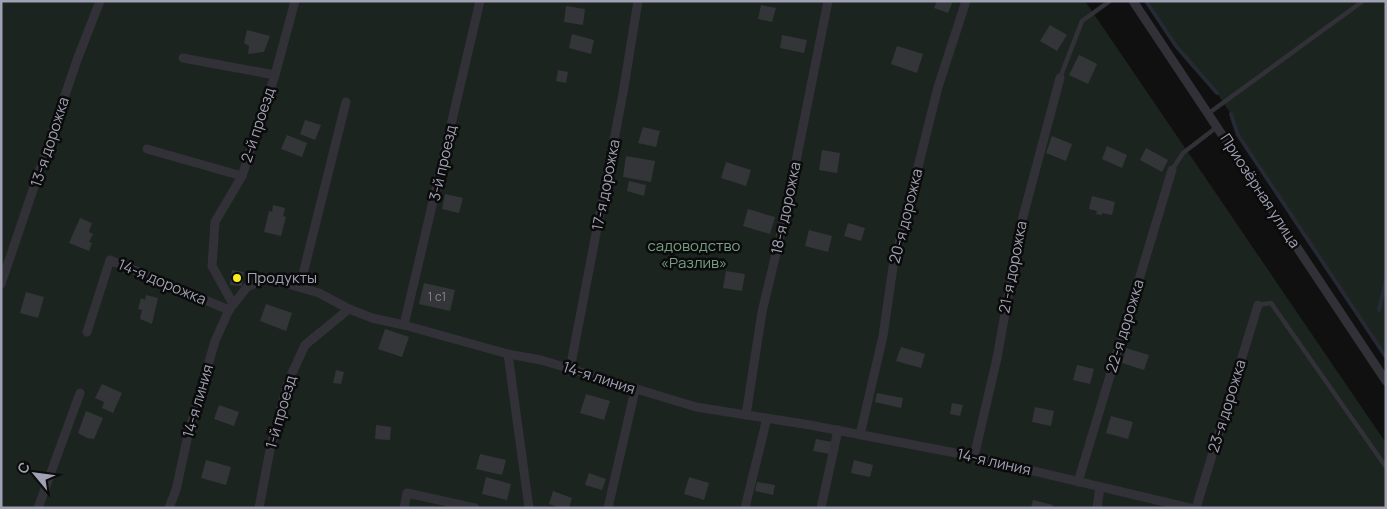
<svg xmlns="http://www.w3.org/2000/svg" width="1387" height="509" font-family="Manrope,sans-serif">
<rect width="100%" height="100%" fill="#101011"/>
<g fill="#1c241f">
<polygon points="1,1 1085,1 1386,443 1386,508 1,508"/>
<polygon points="1146,1 1386,1 1386,357 1238,135 1231,114 1217,93 1176,46"/>
</g>
<g fill="none" stroke-linecap="round" stroke-linejoin="round">
<g stroke="#262a35" stroke-width="4">
<polyline points="1146,1 1176,46 1217,93"/>
<polyline points="1231,114 1238,135 1386,357"/>
<polyline points="1379,310 1386,280"/>
</g>
</g>
<g fill="#343539">
<polygon points="937,1 953,1 948,13 934,8"/>
<polygon points="761,5 776,8 772,22 758,19"/>
<polygon points="566,6 585,9 583,25 564,22"/>
<polygon points="1050,25 1067,35 1057,51 1040,41"/>
<polygon points="247,30 270,36 264,52 248,54 249,46 244,43"/>
<polygon points="572,34 594,40 591,54 569,48"/>
<polygon points="782,35 807,40 804,53 780,48"/>
<polygon points="897,46 923,54 917,73 891,64"/>
<polygon points="1079,55 1097,64 1088,84 1069,75"/>
<polygon points="558,70 568,72 566,83 556,81"/>
<polygon points="305,120 321,125 315,140 300,134"/>
<polygon points="643,127 660,131 656,147 638,143"/>
<polygon points="287,135 307,143 302,157 281,149"/>
<polygon points="1052,136 1072,144 1066,161 1046,153"/>
<polygon points="1107,146 1127,155 1122,168 1102,159"/>
<polygon points="1146,148 1168,160 1162,172 1140,160"/>
<polygon points="822,150 840,153 837,173 819,170"/>
<polygon points="626,156 655,161 651,182 623,177"/>
<polygon points="726,162 751,170 746,186 721,178"/>
<polygon points="629,181 646,185 644,196 627,191"/>
<polygon points="445,194 463,198 459,213 442,209"/>
<polygon points="1092,196 1115,202 1112,215 1102,213 1102,215 1096,214 1097,211 1089,209"/>
<polygon points="273,205 285,208 283,216 286,217 281,236 264,232 269,211 272,212"/>
<polygon points="748,209 775,217 770,234 743,226"/>
<polygon points="80,218 92,223 89,232 93,234 89,242 92,243 89,251 69,243"/>
<polygon points="848,223 865,228 861,241 844,236"/>
<polygon points="809,230 832,236 828,252 805,246"/>
<polygon points="232,270 244,272 242,286 230,285"/>
<polygon points="726,271 745,274 742,291 723,288"/>
<polygon points="424,283 455,290 450,311 419,304"/>
<polygon points="26,292 44,297 38,318 20,313"/>
<polygon points="146,295 158,298 152,324 140,319 142,310 138,309 141,298 145,300"/>
<polygon points="266,304 292,313 286,331 260,321"/>
<polygon points="385,329 409,337 402,357 378,349"/>
<polygon points="901,347 925,354 921,368 896,361"/>
<polygon points="1126,348 1149,355 1144,370 1122,363"/>
<polygon points="1077,365 1094,369 1090,384 1073,380"/>
<polygon points="336,370 344,372 341,384 333,383"/>
<polygon points="102,384 122,393 113,413 102,408 104,402 95,398"/>
<polygon points="877,393 903,398 901,408 875,402"/>
<polygon points="586,394 610,401 604,420 580,413"/>
<polygon points="952,403 963,405 960,416 950,414"/>
<polygon points="219,405 239,412 234,426 214,419"/>
<polygon points="1035,407 1054,411 1051,426 1032,422"/>
<polygon points="86,411 103,418 94,439 87,438 78,433"/>
<polygon points="1111,416 1133,422 1128,439 1106,433"/>
<polygon points="376,425 391,427 390,440 375,439"/>
<polygon points="816,439 832,442 830,454 813,451"/>
<polygon points="480,454 506,460 502,475 476,469"/>
<polygon points="206,460 231,467 226,485 201,478"/>
<polygon points="854,460 873,465 870,477 851,473"/>
<polygon points="589,473 606,479 602,490 585,485"/>
<polygon points="486,477 511,484 507,500 482,494"/>
<polygon points="689,477 709,483 704,500 684,494"/>
<polygon points="757,482 775,485 773,495 755,491"/>
<polygon points="553,491 572,498 569,508 561,508 549,504"/>
<polygon points="1033,500 1053,505 1052,508 1031,508"/>
</g>
<g fill="none" stroke-linecap="round" stroke-linejoin="round">
<g stroke="#313137" stroke-width="4.5">
<polyline points="1060,78 1082,21 1110,1"/>
<polyline points="1209,113 1363,1"/>
<polyline points="1172,170 1183,153 1217,127"/>
<polyline points="1258,305 1271,303 1386,467"/>
</g>
<g stroke="#313137" stroke-width="9">
<polyline points="1133,1 1386,381"/>
<polyline points="183,58 275,75"/>
<polyline points="147,149 242,176"/>
<polyline points="1,284 77,60 100,1"/>
<polyline points="300,286 346,102"/>
<polyline points="233,304 212,266 215,222 242,176 275,75 295,1"/>
<polyline points="404,325 480,1"/>
<polyline points="87,332 110,260 229,310"/>
<polyline points="508,354 529,508"/>
<polyline points="570,369 623,93 638,1"/>
<polyline points="746,415 762,312 785,216 828,1"/>
<polyline points="860,435 883,336 893,267 938,87 966,1"/>
<polyline points="974,457 997,358 1021,224 1060,78"/>
<polyline points="1078,482 1172,170"/>
<polyline points="38,508 80,393"/>
<polyline points="169,508 176,490 188,435 215,341 229,310 247,287 267,278 319,293 349,309 372,318 404,325 508,354 541,360 696,407 810,425 966,455 1190,508"/>
<polyline points="259,508 270,450 288,382 305,345 349,309"/>
<polyline points="404,508 407,493 475,508"/>
<polyline points="608,508 635,390"/>
<polyline points="745,508 767,418"/>
<polyline points="821,508 838,430"/>
<polyline points="1097,508 1100,487"/>
<polyline points="1196,508 1258,305"/>
</g>
</g>
<circle fill="#fceb1d" stroke="#0b0b0c" stroke-width="2" cx="237" cy="278" r="5"/>
<g text-anchor="middle" stroke-width="5" stroke-linejoin="round" paint-order="stroke">
<g font-size="12" fill="#858694">
<text x="437" y="301">1 с1</text>
</g>
<g font-size="15" fill="#a0a1b3" stroke="#0b0b0c">
<text transform="translate(258 125) rotate(-72)" y="5">2-й проезд</text>
<text transform="translate(50 142) rotate(-72)" y="5">13-я дорожка</text>
<text transform="translate(443 163) rotate(-77)" y="5">3-й проезд</text>
<text transform="translate(606 185) rotate(-79)" y="5">17-я дорожка</text>
<text transform="translate(1260 191) rotate(57)" y="5">Приозёрная улица</text>
<text transform="translate(786 208) rotate(-78)" y="5">18-я дорожка</text>
<text transform="translate(906 216) rotate(-76)" y="5">20-я дорожка</text>
<text transform="translate(1013 267) rotate(-79)" y="5">21-я дорожка</text>
<text transform="translate(162 282) rotate(23)" y="5">14-я дорожка</text>
<text transform="translate(1125 326) rotate(-73)" y="5">22-я дорожка</text>
<text transform="translate(599 378) rotate(18)" y="5">14-я линия</text>
<text transform="translate(198 401) rotate(-74)" y="5">14-я линия</text>
<text transform="translate(1227 406) rotate(-73)" y="5">23-я дорожка</text>
<text transform="translate(281 412) rotate(-74)" y="5">1-й проезд</text>
<text transform="translate(994 462) rotate(13)" y="5">14-я линия</text>
</g>
<g font-size="15" fill="#75a083" stroke="#0b0b0c">
<text x="694" y="251">садоводство<tspan x="694" dy="17">«Разлив»</tspan></text>
</g>
<g font-size="15" fill="#a0a1b3" stroke="#0b0b0c" text-anchor="start">
<text x="247" y="283">Продукты</text>
</g>
</g>
<rect width="1387" height="509" fill="none" stroke="#a0a1b3" stroke-width="5"/>
<g transform="translate(35 474) rotate(299)" stroke="#0b0b0c" stroke-width="4" paint-order="stroke">
<path d="M0-4L9 19L0 12L-9 19Z" fill="#a0a1b3"/>
<text y="-8" font-size="14" font-weight="bold" text-anchor="middle" fill="#a0a1b3">С</text>
</g>
</svg>
